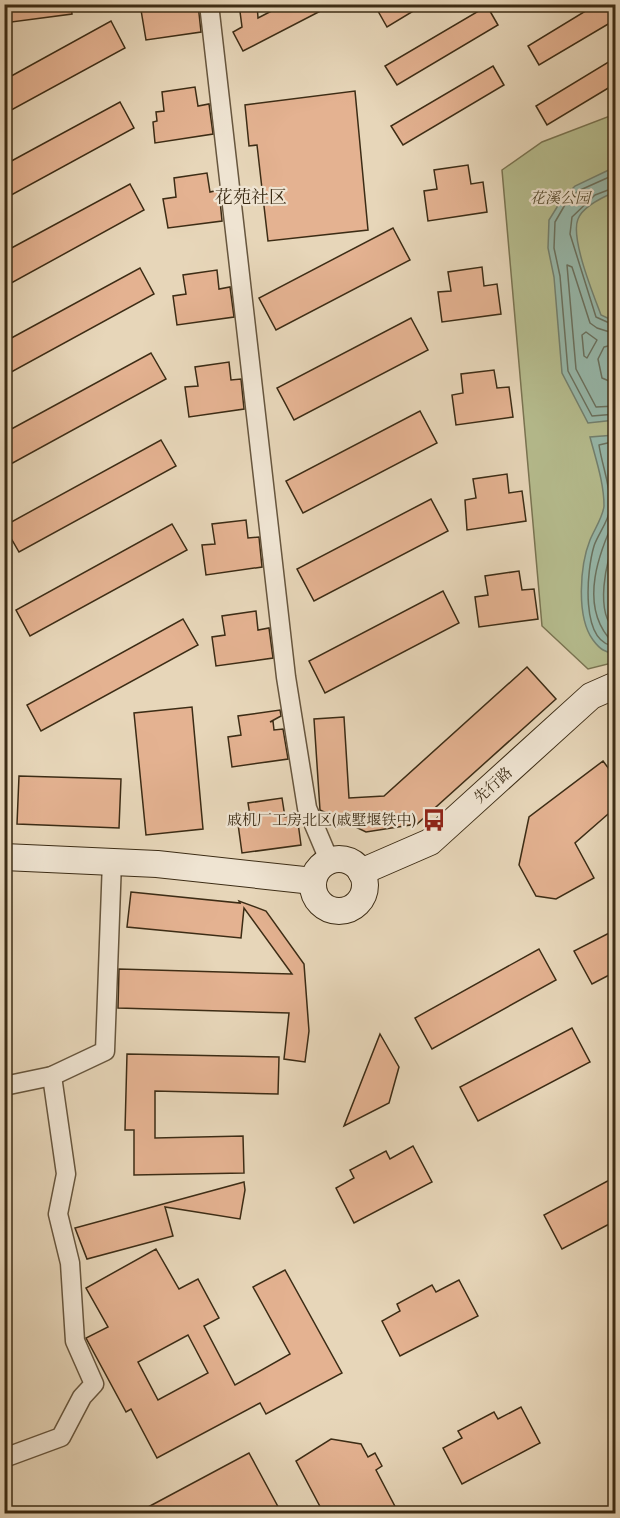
<svg xmlns="http://www.w3.org/2000/svg" width="620" height="1518" font-family="'Libre Caslon Text','Noto Serif SC',serif">
<rect width="100%" height="100%" fill="#e7d6b9"/>
<filter id="stains"><feTurbulence type="fractalNoise" baseFrequency=".00333" numOctaves="4"/><feColorMatrix values="0 0 0 0 .2 0 0 0 0 .09 0 0 0 0 .02 0 0 0 .5 -.17"/></filter>
<radialGradient id="worn" r=".72"><stop offset=".6" stop-color="#630" stop-opacity="0"/><stop offset="1" stop-color="#630" stop-opacity=".3"/></radialGradient>
<polygon fill="#b6bd8f" stroke="#797452" stroke-width="1.5" points="615,114 616,662 588,669 542,626 502,170 542,142"/>
<g fill="#97b9ac" stroke="#738170" stroke-width="1.5">
<path d="M 615,167 L 615,192 C 603,197 583,206 578,219 C 570,238 594,296 601,315 L 614,321 C 617,333 617,349 612,360 L 615,420 L 588,423 L 562,373 L 554,277 L 548,248 L 549,220 L 562,199 L 575,186 Z"/>
<path d="M 615,435 L 616,652 C 605,654 599,648 593,640 C 576,617 580,565 590,540 C 594,530 603,517 604,506 C 604,483 596,460 590,437 Z"/>
</g>
<g fill="none" stroke-linecap="round" stroke-linejoin="round">
<g stroke="#6a7260" stroke-width="1.5">
<polyline points="616,174 578,191 566,203 555,222 554,248 560,276 568,371 592,416 616,414"/>
<polyline points="616,187 595,195 572,217 570,234 596,317 616,326"/>
<polygon points="586,332 597,340 587,358 584,356 582,335"/>
<polyline points="616,334 597,328 590,323 572,267 567,265 576,369 596,407 616,406"/>
<polyline points="616,344 604,347 598,359 602,378 616,384"/>
<path d="M 616,441 L 599,445 C 602,466 611,486 610,508 C 609,521 598,534 594,546 C 587,569 579,645 616,646"/>
<path d="M 616,516 C 599,552 580,602 608,637 L 616,639"/>
<path d="M 616,538 C 606,558 594,615 616,630"/>
</g>
</g>
<g fill="#e4b291" stroke="#3c2c15" stroke-width="1.5" fill-rule="evenodd">
<polygon points="4,4 71,4 72,14 4,23"/>
<polygon points="154,4 198,4 201,32 146,40 141,10 154,8"/>
<polygon points="239,4 257,4 258,18 285,4 334,4 243,51 233,32 242,27"/>
<polygon points="374,4 425,4 387,27"/>
<polygon points="597,4 615,4 615,20 539,65 528,46"/>
<polygon points="487,6 498,25 397,85 385,66"/>
<polygon points="111,21 125,48 4,114 4,80"/>
<polygon points="615,58 615,84 547,125 536,106"/>
<polygon points="493,66 504,85 403,145 391,126"/>
<polygon points="195,87 198,106 209,104 213,134 155,143 153,122 157,121 156,112 164,111 162,92"/>
<polygon points="355,91 368,230 268,241 257,145 249,146 245,105"/>
<polygon points="120,102 134,128 4,199 4,165"/>
<polygon points="468,165 471,184 483,182 487,212 428,221 424,191 437,189 434,170"/>
<polygon points="207,173 210,192 219,190 222,221 168,228 163,199 176,197 174,178"/>
<polygon points="130,184 144,210 4,287 4,252"/>
<polygon points="393,228 410,260 276,330 259,298"/>
<polygon points="482,267 484,286 497,284 501,314 442,322 438,292 451,291 448,272"/>
<polygon points="140,268 154,294 4,376 4,342"/>
<polygon points="217,270 219,289 230,287 234,317 177,325 173,296 186,294 183,275"/>
<polygon points="411,318 428,350 294,420 277,388"/>
<polygon points="151,353 166,379 9,465 4,457 4,433"/>
<polygon points="229,362 231,380 241,379 244,409 189,417 185,387 198,386 195,367"/>
<polygon points="494,370 497,388 509,387 513,417 456,425 452,395 463,393 461,374"/>
<polygon points="420,411 437,443 303,513 286,481"/>
<polygon points="161,440 176,466 19,552 4,526"/>
<polygon points="507,474 509,493 522,491 526,521 467,530 465,500 476,498 473,479"/>
<polygon points="431,499 448,531 314,601 297,569"/>
<polygon points="246,520 248,538 259,537 262,567 206,575 202,545 215,544 212,524"/>
<polygon points="172,524 187,550 30,636 16,610"/>
<polygon points="519,571 522,590 534,589 538,619 479,627 475,597 488,595 485,576"/>
<polygon points="443,591 459,623 325,693 309,661"/>
<polygon points="256,611 258,630 269,628 273,658 216,666 212,637 225,635 222,616"/>
<polygon points="183,619 198,645 41,731 27,705"/>
<polygon points="527,667 556,699 417,824 366,832 320,810 314,719 344,717 349,798 384,796"/>
<polygon points="192,707 203,829 146,835 134,713"/>
<polygon points="280,710 281,716 270,722 273,721 274,730 283,729 288,759 232,767 228,737 241,735 238,716"/>
<polygon points="603,761 615,777 615,808 575,843 594,878 556,899 536,896 519,865 529,817"/>
<polygon points="19,776 121,779 119,828 17,824"/>
<polygon points="282,798 285,817 297,815 301,845 242,853 238,824 251,822 248,803"/>
<polygon points="131,892 240,903 239,901 266,911 304,964 309,1031 305,1062 284,1059 289,1013 118,1008 119,969 292,974 244,908 241,938 127,927"/>
<polygon points="615,930 615,972 592,984 574,951"/>
<polygon points="539,949 556,980 432,1049 415,1018"/>
<polygon points="572,1028 590,1062 478,1121 460,1087"/>
<polygon points="380,1034 399,1067 389,1103 344,1126"/>
<polygon points="127,1054 279,1057 278,1094 155,1091 155,1138 243,1136 244,1173 134,1175 134,1130 125,1130"/>
<polygon points="413,1146 432,1182 354,1223 336,1188 354,1178 350,1170 386,1151 390,1159"/>
<polygon points="615,1177 615,1221 562,1249 544,1215"/>
<polygon points="244,1182 245,1190 240,1219 165,1207 173,1236 87,1259 75,1228"/>
<path d="M 156,1249 L 179,1289 L 198,1279 L 219,1318 L 204,1326 L 235,1385 L 290,1354 L 253,1287 L 285,1270 L 342,1373 L 266,1414 L 260,1403 L 157,1458 L 131,1409 L 126,1412 L 86,1338 L 108,1327 L 86,1288 ZM 188,1335 L 208,1373 L 158,1400 L 138,1362 Z"/>
<polygon points="459,1280 478,1316 400,1356 382,1321 400,1311 397,1304 432,1285 436,1292"/>
<polygon points="521,1407 540,1443 462,1484 443,1448 462,1438 458,1431 494,1412 498,1419"/>
<polygon points="331,1439 361,1444 368,1457 375,1453 382,1466 376,1470 399,1514 324,1514 296,1461"/>
<polygon points="249,1453 282,1514 135,1514"/>
</g>
<g fill="none" stroke-linecap="round" stroke-linejoin="round">
<g stroke="#67563e" stroke-width="21">
<g id="street">
<polyline points="209,4 286,677 307,808 329,860"/>
<polyline points="4,1086 52,1076 105,1051 112,861"/>
<polyline points="4,1458 61,1437 82,1397 94,1384 75,1341 70,1263 58,1214 66,1174 52,1076"/>
</g>
</g>
<g stroke="#3c2c15" stroke-width="28">
<g id="secondary">
<polyline points="4,857 157,864 313,881"/>
<circle cx="339" cy="885" r="26"/>
<polyline points="361,872 430,842 591,696 616,685"/>
</g>
</g>
<use href="#street" stroke="#efe4d2" stroke-width="18"/>
<use href="#secondary" stroke="#efe4d2" stroke-width="26"/>
</g>
<defs>
<g id="bus-bare" transform="scale(1.8)"><path d="M-5-6H5V4H4V6H2V4H-2V6H-4V4H-5ZM-3.5-4V0h7V-4ZM-3.5 1.2v1.5H-2V1.2ZM2 1.2v1.5H3.5V1.2Z" fill="#8f2418" stroke="#efe4d2" stroke-width="2.5" paint-order="stroke"/></g>
</defs>
<g fill-rule="evenodd">
<use href="#bus-bare" x="434" y="820"/>
</g>
<g text-anchor="middle" stroke-width="4.5" stroke-linejoin="round" paint-order="stroke">
<g font-size="15" font-style="italic" fill="#54492d" stroke="#efe4d2">
<text x="560" y="203">花溪公园</text>
</g>
<g font-size="15" fill="#3c2c15" stroke="#efe4d2">
<text transform="translate(493 785) rotate(-42)" y="5">先行路</text>
</g>
<g font-size="15" fill="#3c2c15" stroke="#efe4d2" text-anchor="end">
<text x="416" y="825">戚机厂工房北区(戚墅堰铁中)</text>
</g>
<g font-size="18" fill="#3c2c15" stroke="#efe4d2">
<text x="251" y="203">花苑社区</text>
</g>
</g>
<rect width="620" height="1518" fill="none" stroke="#e7d6b9" stroke-width="24"/>
<rect x="6" y="6" width="608" height="1506" fill="none" stroke="#3c2c15" stroke-width="3"/>
<rect x="12" y="12" width="596" height="1494" fill="none" stroke="#3c2c15" stroke-width="1.5"/>
<rect width="100%" height="100%" filter="url(#stains)"/>
<rect width="100%" height="100%" fill="url(#worn)"/>
</svg>
